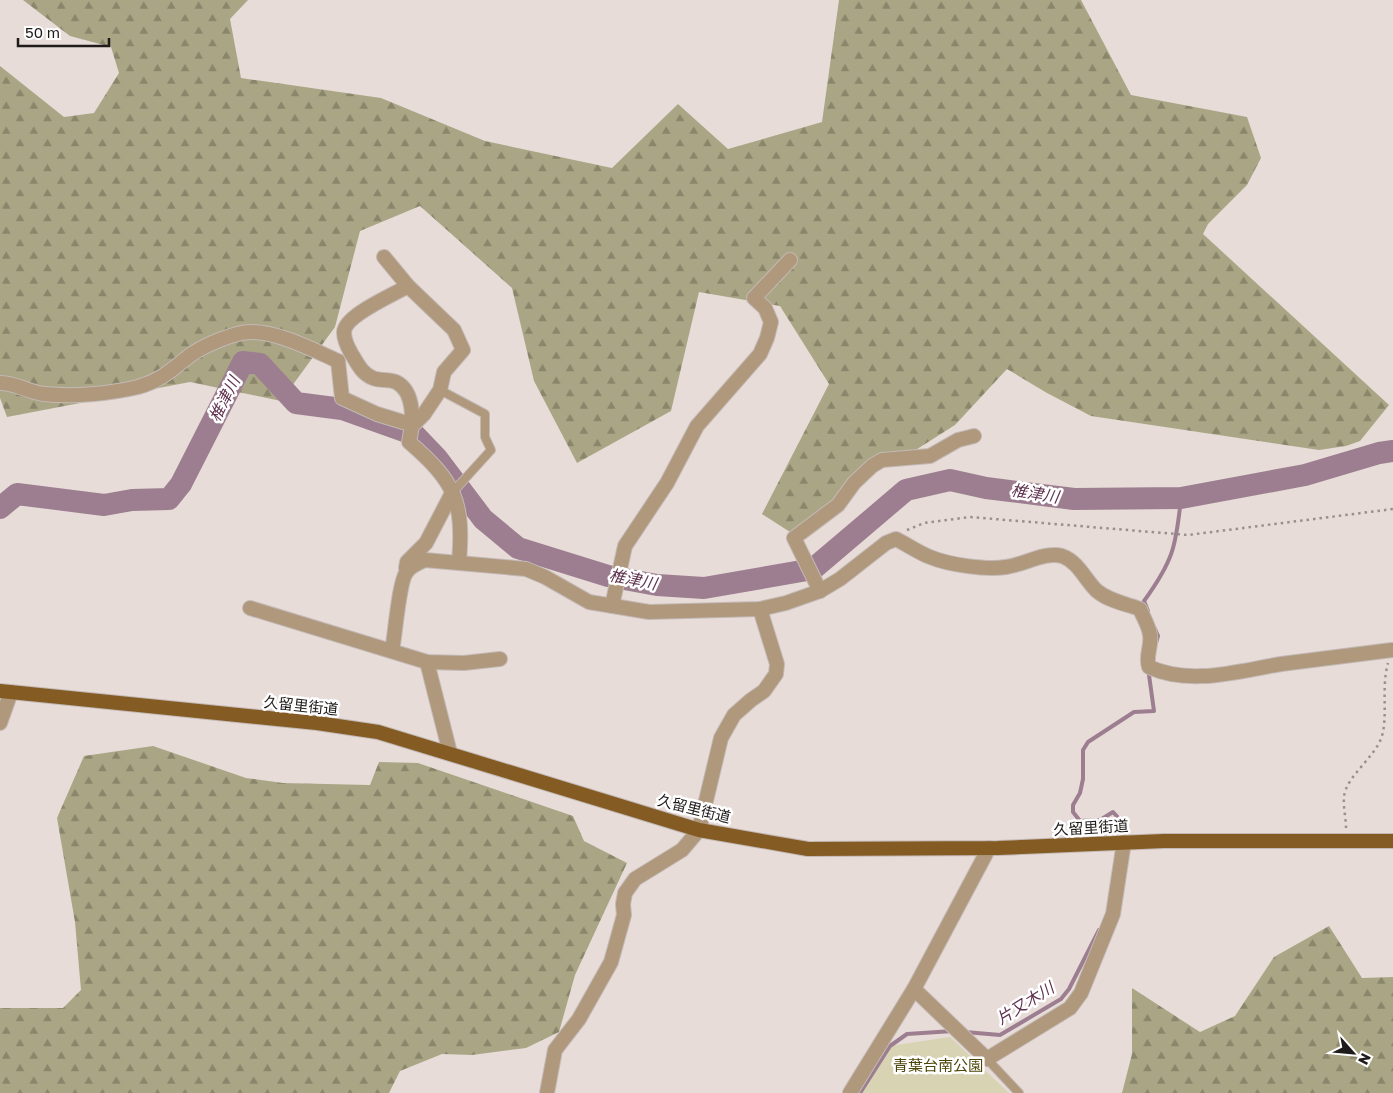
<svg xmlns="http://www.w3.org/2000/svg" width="1393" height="1093" font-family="'Golos Text','Noto Sans JP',sans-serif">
<defs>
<pattern id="forest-firs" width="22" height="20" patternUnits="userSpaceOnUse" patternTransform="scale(1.25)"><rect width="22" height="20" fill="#aaa685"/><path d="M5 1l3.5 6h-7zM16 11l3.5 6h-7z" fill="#8a866c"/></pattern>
</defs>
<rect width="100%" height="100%" fill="#e7dcd8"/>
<g fill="url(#forest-firs)">
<polygon points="23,0 248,0 230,19 241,78 381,98 485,141 612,168 678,104 728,149 822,122 839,0 1081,0 1131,95 1247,117 1261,158 1247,185 1208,224 1203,234 1389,405 1360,441 1346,446 1319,450 1091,416 1047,393 1007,369 955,425 914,451 880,454 831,507 790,532 762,514 829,384 780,306 699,292 671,411 577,463 534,381 512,288 420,206 360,231 335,327 281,401 190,382 7,417 0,398 0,66 64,117 94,113 119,73 111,47 70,36"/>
<polygon points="153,746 246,778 283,783 370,785 379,762 418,763 573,816 584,841 627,863 575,975 559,1032 526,1048 472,1055 442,1054 400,1071 389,1093 0,1093 0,1008 63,1008 81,990 75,922 57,818 84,756"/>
<polygon points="1329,926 1362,978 1393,977 1393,1093 1122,1093 1132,1054 1132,988 1200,1032 1235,1016 1274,957"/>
</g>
<polygon fill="#d7d3b3" points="950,1037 1009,1093 860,1093 890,1046"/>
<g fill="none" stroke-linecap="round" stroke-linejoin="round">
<g stroke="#9d7e90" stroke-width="4">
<path d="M 1148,611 L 1144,601 C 1173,561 1176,547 1181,498"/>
<polyline points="1155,629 1158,636 1156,643"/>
<polyline points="1122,822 1113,812 1100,820 1080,821 1073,812 1073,805 1080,793 1083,779 1083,750 1088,742 1134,712 1154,711 1149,675 1150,670"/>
<polyline points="965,1032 1000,1035 1061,999 1069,989 1099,930"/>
<polyline points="860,1093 890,1046 907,1034 953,1031"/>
</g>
<polyline stroke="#9d7e90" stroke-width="22" points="0,508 17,494 104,505 132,500 169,499 181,484 243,362 260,364 296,403 342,409 415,435 437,458 483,519 518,548 608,576 657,585 704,588 813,569 906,490 950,480 986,488 1074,499 1181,498 1305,475 1379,453 1393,451"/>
<g stroke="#c3b9b6" stroke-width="10">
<g id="service">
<polyline points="440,390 485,414 485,437 491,450 452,493"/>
<polyline points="987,1059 1019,1093"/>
</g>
</g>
<g stroke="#c3b9b6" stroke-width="16">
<g id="minor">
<path d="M 408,286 C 393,295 345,315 344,332 C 344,340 347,346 351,353 C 357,363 362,374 373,378 C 380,381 389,379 396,382 C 416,392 413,425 409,442 C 455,482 464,501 459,562"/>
<path d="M 0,383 C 16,383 28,392 44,394 C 73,397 109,394 138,387 C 163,380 173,368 192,354 C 205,345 237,331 252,332 C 281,333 311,349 338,361 L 342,398 L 377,414 L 413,425 L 424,414 L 440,390 L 444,372 L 463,350 L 454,330 L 408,286 L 384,257"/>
<polyline points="406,568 407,562 426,543 452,493"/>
<polyline points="820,591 794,538 838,505 854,483 872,466 882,460 930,456 958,440 974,436"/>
<polyline points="612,606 625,546 667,483 697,426 760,354 767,338 771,322 765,308 754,298 790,260"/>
<polyline points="250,608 427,662 464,663 500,659"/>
<path d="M 392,651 C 395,635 399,583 406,573 C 410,566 418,563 425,560 L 526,569 L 545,577 L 589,602 L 649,612 L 760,609 L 786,603 L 820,591 L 840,579 L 886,543 L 896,539 C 908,545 919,553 930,557 C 949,565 986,570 1006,567 C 1023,565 1046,551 1062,556 C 1079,562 1085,580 1097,591 C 1109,601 1126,604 1140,609 C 1143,617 1149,626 1150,635 C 1152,647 1145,655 1149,667 C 1191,686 1238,671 1281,664 C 1318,659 1355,655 1392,650"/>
<polyline points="427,662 450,753"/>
<polyline points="0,723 11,692"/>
<polyline points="914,989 987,1059 1070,1008 1081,993 1113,914 1124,842"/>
<polyline points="547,1093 555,1050 579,1019 611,962 624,915 623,904 625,893 635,879 682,850 699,830 721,738 734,715 751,700 764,691 776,674 777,664 760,609"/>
<polyline points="850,1093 914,989 989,848"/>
</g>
</g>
<g stroke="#c3b9b6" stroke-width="16">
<polyline id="primary" points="0,691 317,723 378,732 699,830 808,849 998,848 1164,841 1393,841"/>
</g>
<g stroke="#99908e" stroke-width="2.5" stroke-dasharray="2.5 4" stroke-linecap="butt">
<polyline points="907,530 924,523 970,517 1188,535 1393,509"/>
<path d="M 1346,828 C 1346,818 1343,807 1344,797 C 1346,776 1375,758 1382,736 C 1388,714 1381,689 1388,663"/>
</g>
<use href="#service" stroke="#af987c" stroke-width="8"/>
<use href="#minor" stroke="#af987c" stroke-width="14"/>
<use href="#primary" stroke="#845b22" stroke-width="14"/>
</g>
<g text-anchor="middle" stroke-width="5" stroke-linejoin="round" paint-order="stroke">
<g font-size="15" fill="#1f1b1a" stroke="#fff">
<text transform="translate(301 706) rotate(6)" y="5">久留里街道</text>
<text transform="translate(694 809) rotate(14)" y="5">久留里街道</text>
<text transform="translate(1091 828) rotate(-3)" y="5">久留里街道</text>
</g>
<g font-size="15" fill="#4d4508" stroke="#fff">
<text x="938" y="1071">青葉台南公園</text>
</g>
<g font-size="16" font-style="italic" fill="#5f324f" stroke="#fff">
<text transform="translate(224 399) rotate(-63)" y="6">椎津川</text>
<text transform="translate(1035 493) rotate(9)" y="6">椎津川</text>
<text transform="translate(633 579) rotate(11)" y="6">椎津川</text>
<text transform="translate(1025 1003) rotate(-32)" y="6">片又木川</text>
</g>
</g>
<g transform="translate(1353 1053) rotate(117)" stroke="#ffffff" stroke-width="4" paint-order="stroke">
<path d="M0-4L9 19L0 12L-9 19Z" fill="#1f1b1a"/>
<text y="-8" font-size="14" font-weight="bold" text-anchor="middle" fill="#1f1b1a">N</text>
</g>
<path d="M18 38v8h91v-8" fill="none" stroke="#1f1b1a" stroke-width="2.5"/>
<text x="25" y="38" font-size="15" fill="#1f1b1a" stroke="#ffffff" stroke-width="4" paint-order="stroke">50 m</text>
</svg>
